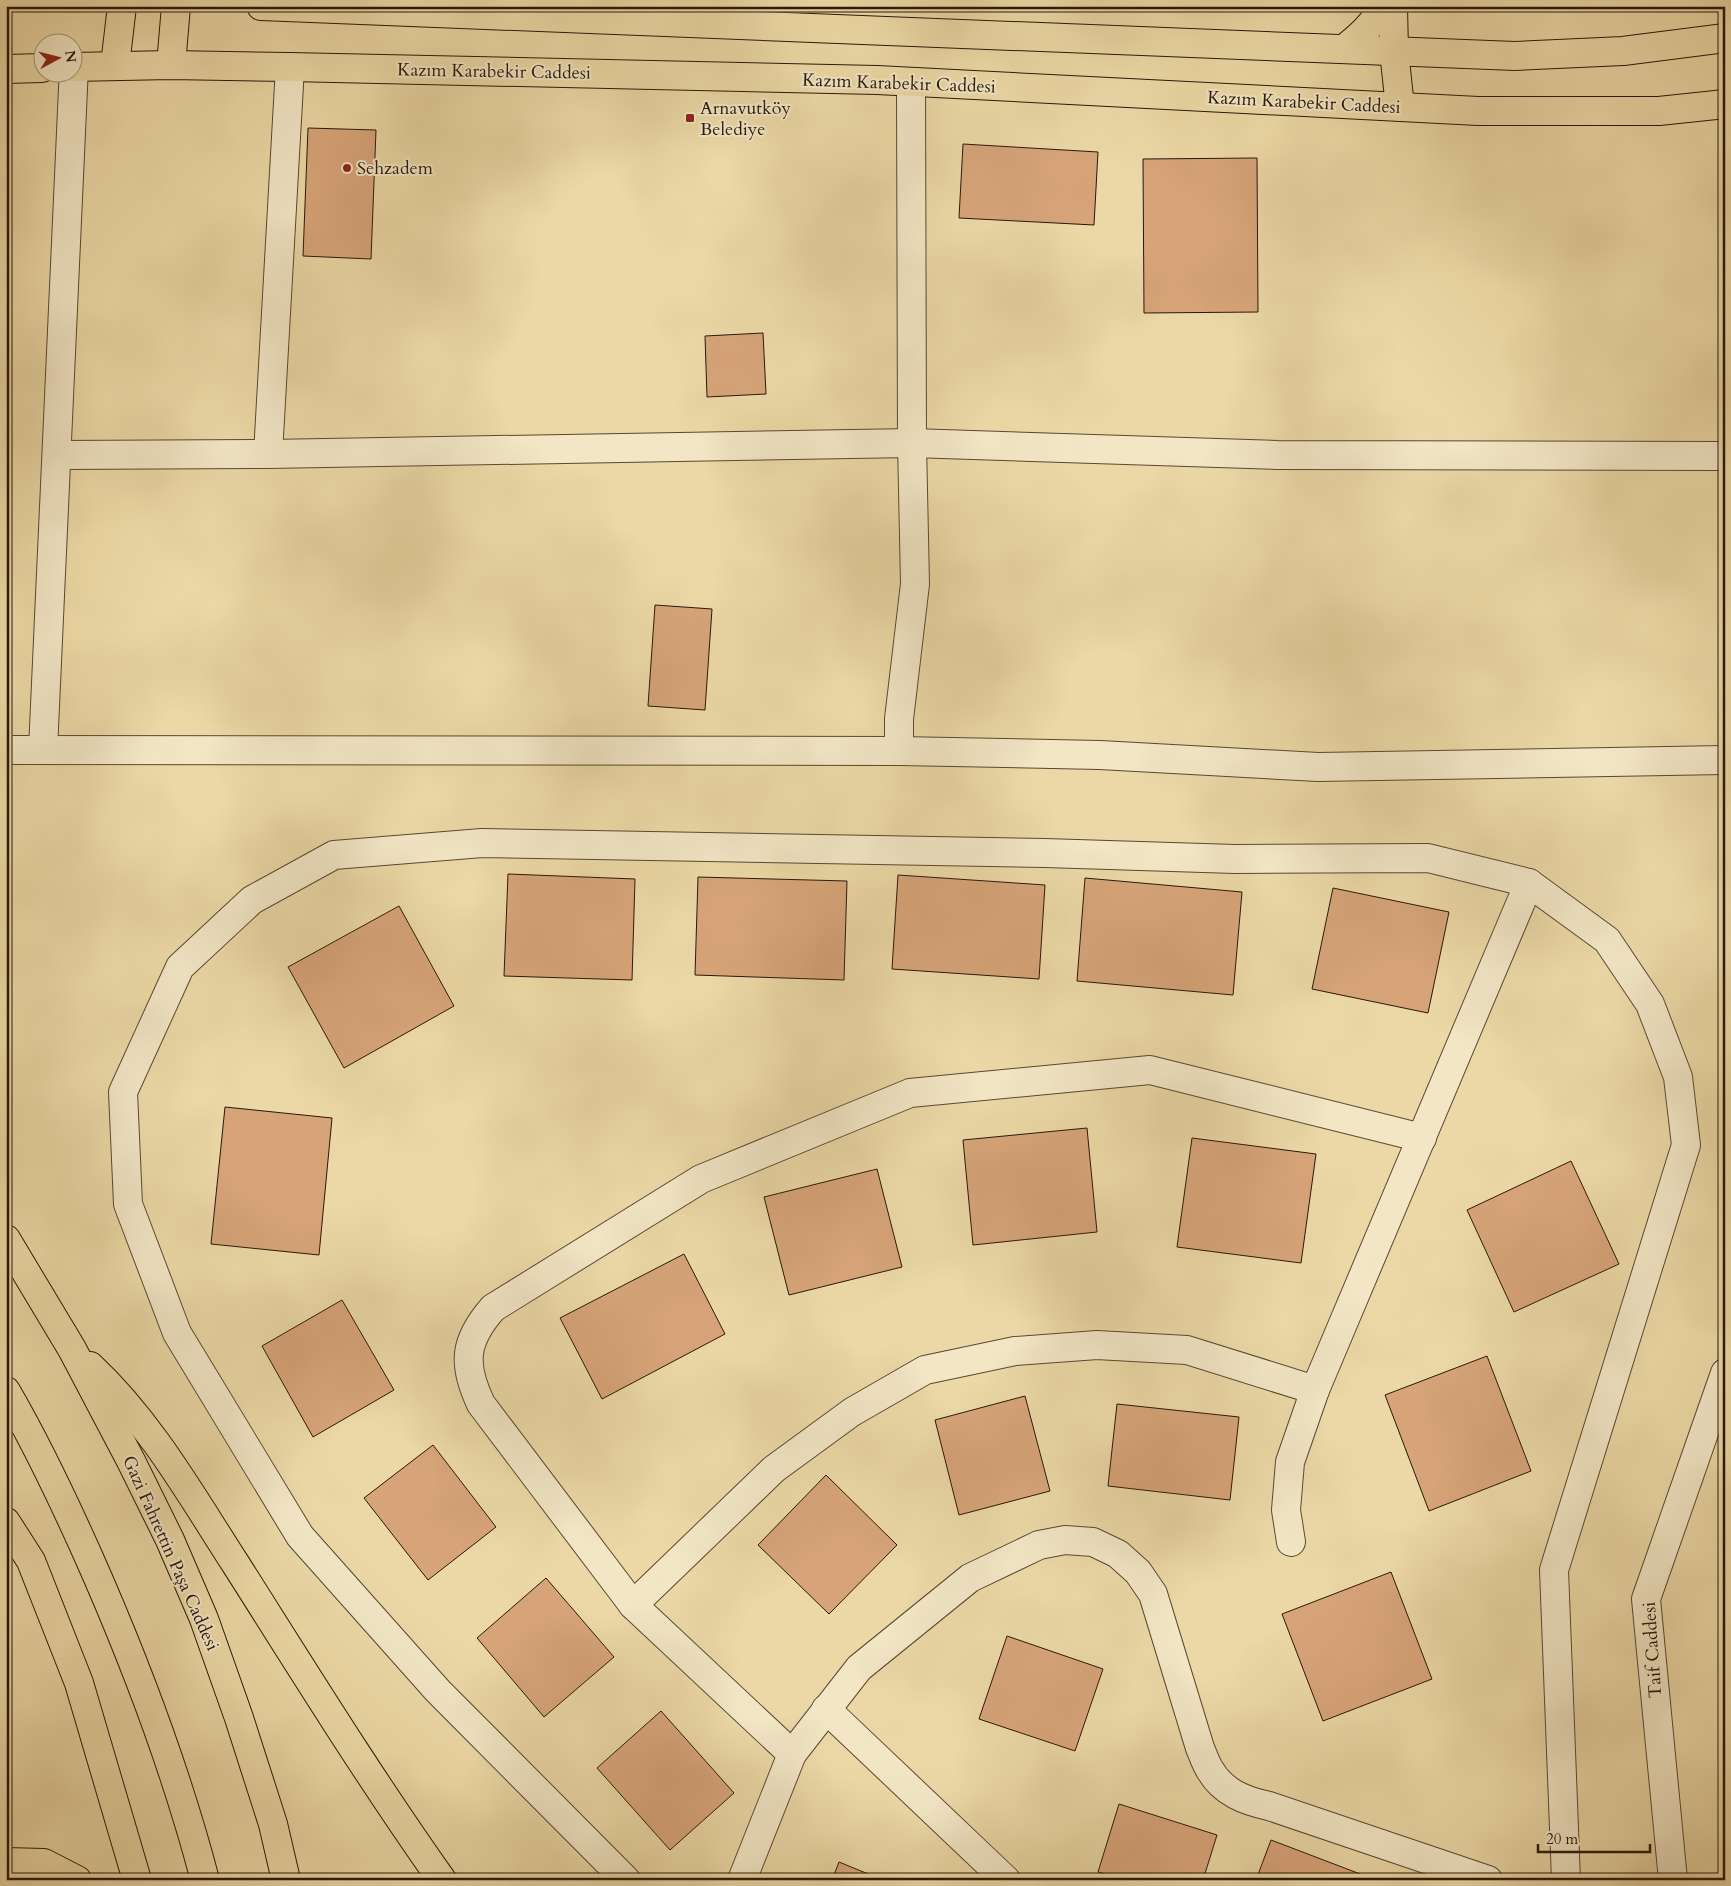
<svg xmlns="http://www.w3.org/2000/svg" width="1731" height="1886" font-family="Cardo,serif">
<rect width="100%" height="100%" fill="#ebd8a6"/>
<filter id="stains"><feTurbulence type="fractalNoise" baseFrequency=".004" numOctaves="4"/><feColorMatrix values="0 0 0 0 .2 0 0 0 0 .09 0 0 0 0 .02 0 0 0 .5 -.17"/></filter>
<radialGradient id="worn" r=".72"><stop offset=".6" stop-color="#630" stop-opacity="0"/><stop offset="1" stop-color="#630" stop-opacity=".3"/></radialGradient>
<g fill="#d7a479" stroke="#28180a">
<polygon points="308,128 376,130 371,259 303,256"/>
<polygon points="963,144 1098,152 1094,225 959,218"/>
<polygon points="1257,158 1258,312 1144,313 1143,159"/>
<polygon points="763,333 766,394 707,397 705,336"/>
<polygon points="655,605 712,609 705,710 648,706"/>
<polygon points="508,874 635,879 632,980 504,976"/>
<polygon points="898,875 1045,885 1039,979 892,969"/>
<polygon points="698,877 847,881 844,980 695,975"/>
<polygon points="1085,878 1242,892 1233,995 1077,981"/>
<polygon points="1333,888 1449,912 1428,1013 1312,989"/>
<polygon points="399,906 454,1006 344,1068 288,967"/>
<polygon points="225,1107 332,1118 319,1255 211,1244"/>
<polygon points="1087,1128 1097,1232 973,1245 963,1140"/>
<polygon points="1192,1138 1316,1154 1301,1263 1177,1247"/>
<polygon points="1571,1161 1619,1264 1514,1312 1467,1210"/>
<polygon points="877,1169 902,1267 789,1295 764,1197"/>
<polygon points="684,1254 725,1334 602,1399 560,1318"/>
<polygon points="342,1300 394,1390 313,1437 262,1346"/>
<polygon points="1487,1356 1531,1471 1429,1511 1385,1395"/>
<polygon points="1025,1396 1050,1491 959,1515 935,1420"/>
<polygon points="1117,1404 1239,1417 1230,1500 1108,1486"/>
<polygon points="433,1445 496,1527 428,1580 364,1498"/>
<polygon points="826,1475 897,1545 829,1614 758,1545"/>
<polygon points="1391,1572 1432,1679 1323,1721 1282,1614"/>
<polygon points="546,1578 614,1657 544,1717 477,1638"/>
<polygon points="1007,1636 1103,1669 1075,1751 979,1719"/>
<polygon points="661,1711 734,1793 670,1850 597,1768"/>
<polygon points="1119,1804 1217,1835 1203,1880 1124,1880 1098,1872"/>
<polygon points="1271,1840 1376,1880 1256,1880"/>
<polygon points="839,1862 883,1880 832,1880"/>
</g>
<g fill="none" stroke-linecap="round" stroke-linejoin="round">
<g stroke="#594831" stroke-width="30">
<g id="minor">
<polyline points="268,454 290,67"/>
<polyline points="57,455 268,454 912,443 1277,455 1725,456"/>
<polyline points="6,750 899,751 1100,755 1318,767 1725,760"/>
<polyline points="43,750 74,66"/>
<polyline points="899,751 899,719 915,584 912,443 911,82"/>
<polyline points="1291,1542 1286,1510 1290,1462 1315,1390 1529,883"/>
<polyline points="633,1605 774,1469 852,1412 925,1370 1015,1351 1097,1345 1187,1350 1315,1390"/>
<polyline points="826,1709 1006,1880"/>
<path d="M 792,1754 L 633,1605 L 481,1404 C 462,1364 464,1341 493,1308 L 701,1179 L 910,1093 L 1150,1070 L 1422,1138"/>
<polyline points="626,1880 438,1691 300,1536 177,1333 128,1204 123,1092 180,967 252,900 334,855 482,843 1045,853 1235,859 1428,858 1529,883 1607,940 1650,1004 1678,1077 1686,1145 1554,1570 1566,1880"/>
<path d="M 742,1880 L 792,1754 L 859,1668 L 970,1578 L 1039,1545 L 1065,1540 L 1093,1542 L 1118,1554 L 1138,1572 L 1153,1594 L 1200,1748 C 1203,1755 1206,1764 1210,1770 C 1223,1793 1246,1801 1269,1806 L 1488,1880"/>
<polyline points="1673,1880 1646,1599 1725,1373"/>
</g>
</g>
<g stroke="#28180a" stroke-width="30">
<g id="primary">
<polyline points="261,6 1515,56 1623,51 1725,38"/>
<polyline points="1393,6 1394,51 1400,107"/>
<path d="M 1344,49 C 1360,36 1374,24 1383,6"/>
<polyline points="115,65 122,6"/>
<polyline points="171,65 176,6"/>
<polyline points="72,67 171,65 290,67 877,80 1478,111 1659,111 1725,104"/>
<polyline points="6,69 42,68"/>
</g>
</g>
<g stroke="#28180a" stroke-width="30">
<g id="trunk">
<polyline points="6,1239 72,1349 131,1461 170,1540 204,1619 239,1718 273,1824 286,1880"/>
<path d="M 90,1366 C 150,1422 191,1495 235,1563 C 303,1670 369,1777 442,1880"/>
<path d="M 6,1391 C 41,1451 70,1514 98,1578 C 140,1675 178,1777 205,1880"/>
<polyline points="6,1522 31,1561 79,1683 137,1880"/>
<polyline points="6,1862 44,1863 77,1880"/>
</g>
</g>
<use href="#minor" stroke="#f2e6c5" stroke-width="28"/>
<use href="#primary" stroke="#ebd8a6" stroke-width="28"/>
<use href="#trunk" stroke="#ebd8a6" stroke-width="28"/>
</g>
<g fill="#8f2418" stroke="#f2e6c5" stroke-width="2">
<rect x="685" y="113" width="10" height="10" rx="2.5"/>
<circle cx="347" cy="168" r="5"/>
</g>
<g text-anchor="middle" stroke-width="4" stroke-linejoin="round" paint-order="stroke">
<g font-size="18" fill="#28180a" stroke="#f2e6c5">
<text transform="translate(494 71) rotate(1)" y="6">Kazım Karabekir Caddesi</text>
<text transform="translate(899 83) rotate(2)" y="6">Kazım Karabekir Caddesi</text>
<text transform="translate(1304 102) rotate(3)" y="6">Kazım Karabekir Caddesi</text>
<text transform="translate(171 1553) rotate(66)" y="6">Gazi Fahrettin Paşa Caddesi</text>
<text transform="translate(1652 1650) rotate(-94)" y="6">Taif Caddesi</text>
</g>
<g font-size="18" fill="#28180a" stroke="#f2e6c5" text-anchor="start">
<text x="700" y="114">Arnavutköy<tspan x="700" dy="21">Belediye</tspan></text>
<text x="357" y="174">Sehzadem</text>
</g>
</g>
<rect width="1731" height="1886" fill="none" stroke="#ebd8a6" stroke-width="25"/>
<rect x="8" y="8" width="1716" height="1871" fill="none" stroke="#28180a" stroke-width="2.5"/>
<rect x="12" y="12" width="1706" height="1861" fill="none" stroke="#28180a"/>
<g transform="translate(58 58) rotate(83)"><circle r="24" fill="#f2e6c5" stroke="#a1947a"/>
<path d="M0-4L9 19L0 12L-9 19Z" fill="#8f2418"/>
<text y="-8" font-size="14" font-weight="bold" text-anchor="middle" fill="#28180a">N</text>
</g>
<path d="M1538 1844v8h112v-8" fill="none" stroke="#28180a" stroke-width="2.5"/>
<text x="1546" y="1844" font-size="15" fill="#28180a" stroke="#f2e6c5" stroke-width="4" paint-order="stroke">20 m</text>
<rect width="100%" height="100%" filter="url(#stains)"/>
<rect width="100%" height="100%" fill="url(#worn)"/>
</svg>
